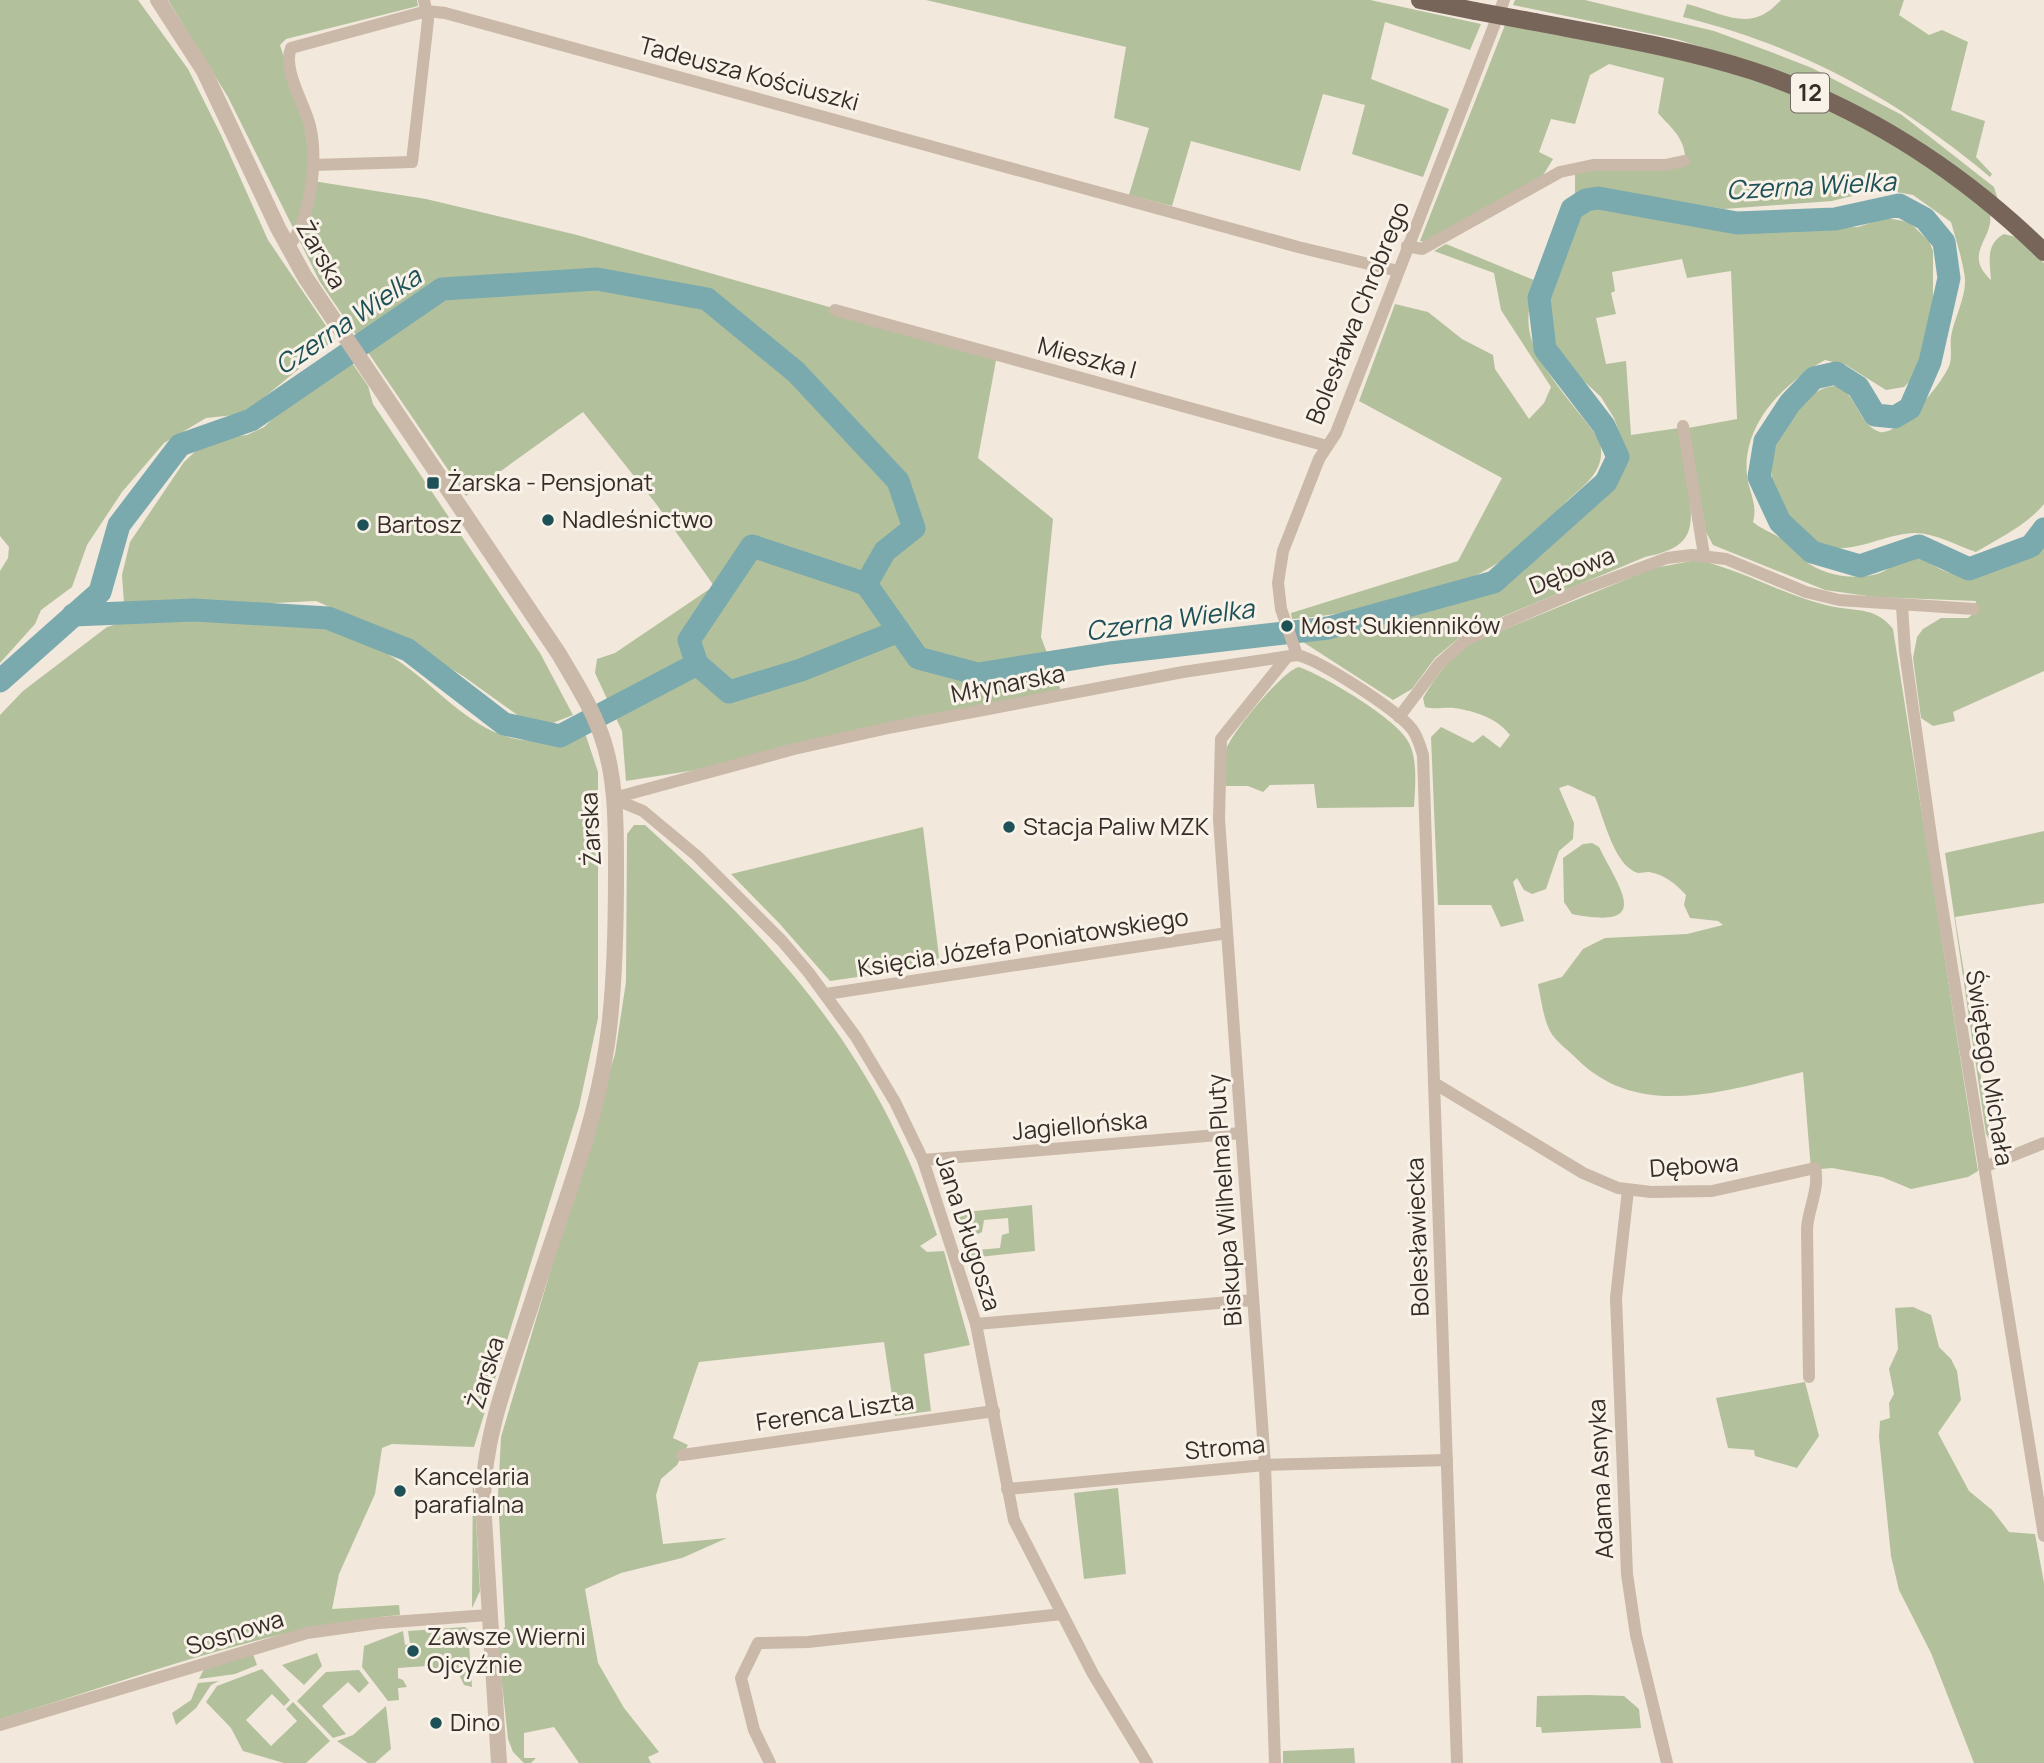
<svg xmlns="http://www.w3.org/2000/svg" width="2044" height="1763" font-family="Manrope,sans-serif">
<rect width="100%" height="100%" fill="#f2e8dc"/>
<g fill="#b3c09c">
<polygon points="0,0 138,0 188,69 221,135 268,240 335,339 244,414 206,418 164,443 122,492 87,545 72,587 41,610 35,624 0,663 0,571 8,558 9,547 0,536"/>
<polygon points="168,0 417,0 418,6 286,39 280,45 303,117 313,181 426,199 577,235 997,355 978,458 1053,519 1041,637 1063,696 715,767 626,781 622,731 595,673 597,659 615,653 714,586 657,505 583,412 466,496 320,282 228,97"/>
<polygon points="926,0 1370,0 1481,24 1470,50 1385,22 1371,79 1449,109 1423,177 1352,154 1365,105 1323,94 1300,171 1191,141 1172,206 1129,195 1149,128 1114,118 1126,47"/>
<polygon points="1515,0 1585,0 1714,31 1771,52 1812,68 1902,115 1994,187 1998,200 1943,158 1753,63 1676,39 1513,5"/>
<path d="M 1781,0 L 1904,0 L 1899,15 L 1929,35 L 1942,30 L 1968,42 L 1951,110 L 1985,121 L 1976,157 L 1992,174 L 1990,177 C 1897,99 1801,46 1683,17 L 1687,4 C 1726,14 1751,34 1781,0 Z"/>
<path d="M 1505,25 C 1655,51 1810,79 1937,171 C 1955,185 1973,200 1990,215 C 1994,239 1962,253 1991,280 C 1990,263 1985,244 2004,234 L 2019,238 L 2044,263 L 2044,504 C 2027,525 1999,538 1976,552 C 1957,546 1936,533 1915,533 C 1882,533 1843,562 1813,540 C 1764,505 1757,453 1798,409 C 1809,397 1821,385 1838,386 C 1857,396 1860,426 1880,432 C 1899,436 1946,380 1950,363 C 1952,355 1950,345 1951,337 C 1954,318 1966,298 1965,279 C 1963,261 1956,240 1951,222 L 1913,195 L 1880,189 L 1832,201 L 1724,209 L 1604,189 L 1575,194 L 1575,168 L 1656,165 L 1685,155 C 1683,136 1670,127 1658,113 L 1664,78 L 1609,64 L 1590,75 L 1575,124 L 1551,119 L 1539,152 L 1553,159 L 1542,177 L 1425,242 L 1420,241 Z"/>
<path d="M 1596,206 L 1708,227 L 1743,230 L 1858,227 L 1887,218 L 1909,222 L 1929,241 L 1933,251 L 1933,310 L 1916,375 L 1904,387 L 1886,390 L 1846,365 L 1825,360 C 1784,383 1742,424 1747,475 C 1749,493 1758,504 1753,522 C 1764,531 1774,533 1785,541 C 1792,547 1797,554 1804,560 C 1823,576 1856,581 1880,573 C 1891,569 1901,556 1913,557 C 1925,558 1931,565 1942,570 C 1978,586 2017,565 2044,542 L 2044,671 L 1953,712 L 1955,721 L 1933,726 L 1921,718 L 1913,658 L 1917,637 L 1923,629 L 1941,618 L 1968,618 L 1973,614 L 1976,601 L 1875,597 L 1825,590 L 1713,545 L 1706,532 L 1688,428 L 1737,419 L 1731,271 L 1687,278 L 1682,259 L 1612,272 L 1615,291 L 1611,293 L 1616,314 L 1596,318 L 1606,364 L 1626,361 L 1631,435 L 1679,428 C 1682,448 1685,468 1688,488 C 1695,531 1692,548 1645,557 L 1466,632 L 1435,658 L 1412,689 L 1393,700 L 1303,642 L 1308,637 L 1424,610 L 1502,584 L 1523,571 L 1622,474 L 1626,451 L 1614,418 L 1601,397 L 1572,370 L 1553,345 L 1547,313 L 1552,277 L 1561,253 L 1567,247 L 1576,221 L 1584,210 Z"/>
<path d="M 1446,244 L 1534,280 C 1531,296 1527,313 1529,329 C 1534,365 1578,409 1599,439 C 1608,468 1587,483 1568,500 C 1547,521 1525,544 1501,561 C 1450,596 1354,614 1292,619 L 1291,613 L 1458,561 L 1502,478 L 1359,401 L 1395,304 L 1428,312 L 1462,339 L 1493,355 L 1495,369 L 1529,419 L 1544,403 L 1551,387 L 1501,310 L 1494,273 L 1434,251 Z"/>
<polygon points="350,360 368,386 373,404 540,653 573,715 545,726 530,724 463,676 395,636 316,601 193,607 133,606 124,603 122,575 130,542 184,462 199,448 222,438 247,435 264,427 283,409"/>
<path d="M 1697,560 C 1745,570 1787,598 1835,607 C 1858,611 1877,608 1893,629 L 1978,1171 L 1968,1177 L 1911,1189 L 1882,1177 L 1832,1168 L 1811,1170 L 1803,1072 C 1727,1090 1639,1122 1576,1058 C 1568,1050 1555,1041 1550,1031 C 1543,1017 1541,999 1538,984 L 1562,977 L 1583,949 L 1605,938 L 1687,934 L 1723,925 L 1718,921 L 1690,918 L 1684,905 L 1686,895 C 1677,885 1664,874 1649,872 C 1646,872 1640,873 1638,873 C 1614,866 1604,818 1595,797 L 1568,785 L 1559,788 L 1574,823 L 1573,839 L 1559,851 L 1546,889 L 1532,894 L 1524,890 L 1517,878 L 1513,882 L 1524,921 L 1501,927 L 1491,905 L 1438,905 L 1431,737 L 1441,727 L 1473,743 L 1483,735 L 1500,748 L 1510,735 C 1497,718 1475,711 1454,708 C 1443,707 1436,710 1425,707 L 1423,698 C 1437,675 1452,653 1476,641 L 1654,568 Z"/>
<path d="M 191,615 C 237,617 291,612 335,627 C 355,634 379,648 397,660 C 435,685 470,730 516,739 C 541,744 562,736 586,736 L 598,772 L 598,1018 L 579,1107 L 474,1447 L 392,1444 L 382,1448 L 375,1494 L 339,1574 L 332,1609 L 399,1605 L 400,1615 C 262,1627 132,1680 0,1719 L 0,715 L 23,691 L 107,627 L 133,619 Z"/>
<path d="M 1299,667 C 1324,676 1398,719 1409,743 C 1418,761 1415,787 1414,807 L 1317,808 L 1314,784 L 1270,785 L 1263,792 L 1248,786 L 1226,786 C 1226,776 1223,763 1225,753 C 1227,737 1284,669 1299,667 Z"/>
<path d="M 634,825 L 645,825 C 780,947 880,1058 937,1235 L 920,1246 L 927,1252 L 944,1251 L 970,1345 L 924,1354 L 931,1411 L 895,1416 L 884,1342 L 699,1362 L 673,1438 L 688,1445 L 677,1465 L 661,1479 L 656,1495 L 663,1544 L 727,1538 L 682,1558 L 621,1573 L 585,1589 L 598,1663 L 624,1708 L 659,1752 L 648,1757 L 651,1763 L 579,1763 L 554,1727 L 524,1733 L 524,1758 L 536,1758 L 531,1763 L 524,1763 L 513,1752 L 508,1739 L 497,1637 L 505,1627 L 498,1497 L 501,1437 L 615,1054 L 626,982 L 627,834 Z"/>
<polygon points="923,827 940,965 830,981 779,923 731,874"/>
<polygon points="2044,831 2044,903 1955,917 1990,1133 2013,1148 2006,1150 1991,1143 1986,1134 1945,853"/>
<path d="M 1592,843 L 1599,847 C 1621,891 1653,930 1572,914 L 1564,902 L 1563,858 L 1583,844 Z"/>
<polygon points="1032,1205 1035,1251 970,1258 967,1248 973,1246 977,1250 1000,1248 1002,1235 1009,1233 1008,1218 984,1220 982,1232 978,1234 967,1226 961,1227 956,1213"/>
<polygon points="1913,1307 1931,1315 1939,1347 1951,1359 1957,1371 1961,1400 1938,1433 1969,1491 1992,1510 2009,1532 2035,1534 2044,1583 2044,1763 1974,1763 1931,1653 1899,1590 1891,1556 1879,1437 1880,1421 1890,1418 1889,1403 1894,1394 1889,1369 1898,1349 1895,1308"/>
<polygon points="1805,1382 1819,1436 1797,1468 1755,1456 1754,1450 1728,1448 1716,1398"/>
<polygon points="473,1467 480,1591 472,1608"/>
<polygon points="1118,1488 1126,1574 1084,1579 1074,1493"/>
<polygon points="465,1627 468,1630 472,1687 464,1685 458,1672 429,1672 427,1666 398,1668 398,1678 403,1680 407,1687 398,1688 399,1700 388,1701 362,1667 364,1646 403,1631 405,1645 410,1644 408,1631"/>
<polygon points="317,1653 322,1666 304,1685 282,1665"/>
<polygon points="253,1654 257,1665 235,1674 199,1679 204,1669"/>
<polygon points="262,1669 290,1700 284,1706 272,1694 246,1720 271,1746 297,1721 286,1709 293,1702 330,1741 306,1763 284,1763 243,1751 231,1728 206,1702 217,1686"/>
<polygon points="359,1670 369,1683 359,1693 348,1682 322,1706 346,1734 333,1738 297,1701 326,1672"/>
<polygon points="219,1681 211,1685 196,1708 176,1725 172,1713 191,1700 198,1683"/>
<polygon points="1587,1695 1624,1696 1639,1709 1641,1728 1542,1733 1541,1727 1536,1727 1537,1696"/>
<polygon points="386,1706 391,1749 375,1763 368,1763 337,1741 353,1735"/>
<polygon points="1354,1748 1355,1763 1283,1763 1283,1751"/>
</g>
<g fill="none" stroke-linecap="round" stroke-linejoin="round">
<g stroke="#7baaae" stroke-width="23">
<polyline points="73,615 194,610 328,618 408,650 504,724 560,736 697,664 729,692 801,670 899,631"/>
<polyline points="697,664 689,640 752,546 866,584"/>
<polyline points="0,681 100,592 119,525 180,445 251,420 442,289 597,279 707,299 796,372 898,481 914,528 885,551 866,584 918,658 978,674 1110,653 1328,628 1494,582 1606,482 1618,457 1604,426 1545,349 1539,298 1572,209 1586,200 1598,198 1737,223 1835,219 1899,205 1925,219 1944,242 1949,278 1930,362 1910,408 1895,417 1875,415 1858,387 1836,373 1814,378 1790,403 1765,441 1759,477 1780,522 1812,552 1860,566 1919,546 1969,569 2031,546 2044,529"/>
</g>
<g stroke="#cab8a8" stroke-width="12">
<polyline points="313,165 412,162 428,20 424,0"/>
<polyline points="1407,246 1422,249 1560,172 1593,165 1665,165 1684,161"/>
<path d="M 288,247 C 311,221 318,159 310,126 C 305,104 282,70 291,48 L 427,11 L 445,13 L 1298,247 L 1398,271"/>
<polyline points="835,310 1327,446"/>
<polyline points="1683,426 1704,555"/>
<polyline points="1902,606 1905,652 1933,850 2044,1536"/>
<polyline points="1297,655 1281,609 1278,583 1283,551 1319,459 1336,433 1504,0"/>
<polyline points="1399,717 1439,664 1467,639 1581,590 1667,558 1692,555 1726,559 1806,592 1839,600 1974,609"/>
<path d="M 614,798 L 794,749 L 893,727 L 1183,672 L 1297,655 C 1320,660 1397,710 1412,729 C 1418,737 1420,746 1423,755 L 1457,1763"/>
<polyline points="614,799 643,811 697,856 782,941 809,973 856,1037 895,1102 923,1160 976,1324 1014,1520 1093,1674 1147,1763"/>
<polyline points="826,994 1227,933"/>
<path d="M 1434,1083 L 1583,1173 L 1618,1188 L 1651,1192 L 1712,1191 L 1815,1168 C 1820,1188 1808,1209 1807,1229 L 1809,1377"/>
<polyline points="923,1160 1241,1133"/>
<polyline points="1984,1167 2044,1143"/>
<polyline points="1628,1190 1616,1298 1627,1574 1636,1635 1667,1763"/>
<polyline points="976,1324 1253,1300"/>
<polyline points="682,1455 994,1411"/>
<polyline points="1007,1489 1265,1465 1447,1460"/>
<polyline points="0,1725 307,1633 378,1623 489,1615"/>
<polyline points="770,1763 754,1730 741,1678 758,1643 808,1642 1062,1614"/>
<polyline points="1275,1763 1265,1465 1219,819 1221,739 1287,657"/>
</g>
<path stroke="#cab8a8" stroke-width="16" d="M 158,0 L 204,71 L 278,228 L 305,277 L 559,654 C 574,680 591,706 601,734 C 617,778 616,828 616,875 C 616,931 615,989 607,1044 C 595,1128 561,1212 535,1293 C 514,1361 483,1431 483,1502 L 499,1763"/>
<g stroke="#786559" stroke-width="18">
<polyline points="1420,0 1475,11"/>
<path d="M 1535,22 C 1608,36 1682,48 1753,71 C 1863,108 1961,171 2044,252"/>
</g>
<polyline stroke="#786559" stroke-width="18" points="1475,11 1535,22"/>
</g>
<g fill="#1e5157" stroke="#f9f2e8" stroke-width="2.5">
<rect x="426" y="476" width="14" height="14" rx="3.5"/>
<circle cx="548" cy="520" r="7"/>
<circle cx="363" cy="525" r="7"/>
<circle cx="1287" cy="626" r="7"/>
<circle cx="1009" cy="827" r="7"/>
<circle cx="400" cy="1491" r="7"/>
<circle cx="413" cy="1651" r="7"/>
<circle cx="436" cy="1723" r="7"/>
</g>
<g text-anchor="middle" stroke-width="6" stroke-linejoin="round" paint-order="stroke">
<rect fill="#f9f2e8" stroke="#706862" stroke-width="2" x="1791" y="73.5" width="38" height="39" rx="5"/>
<g font-size="23" font-weight="bold" fill="#362d28">
<text x="1810" y="101">12</text>
</g>
<g font-size="24" fill="#362d28" stroke="#f9f2e8">
<text transform="translate(749 74) rotate(15)" y="8">Tadeusza Kościuszki</text>
<text transform="translate(321 255) rotate(60)" y="8">Żarska</text>
<text transform="translate(1358 313) rotate(-68)" y="8">Bolesława Chrobrego</text>
<text transform="translate(1087 358) rotate(15)" y="8">Mieszka I</text>
<text transform="translate(1572 571) rotate(-22)" y="8">Dębowa</text>
<text transform="translate(1008 684) rotate(-11)" y="8">Młynarska</text>
<text transform="translate(591 829) rotate(-93)" y="8">Żarska</text>
<text transform="translate(1023 943) rotate(-9)" y="8">Księcia Józefa Poniatowskiego</text>
<text transform="translate(1989 1068) rotate(81)" y="8">Świętego Michała</text>
<text transform="translate(1080 1126) rotate(-5)" y="8">Jagiellońska</text>
<text transform="translate(1694 1166) rotate(-4)" y="8">Dębowa</text>
<text transform="translate(1225 1200) rotate(-94)" y="8">Biskupa Wilhelma Pluty</text>
<text transform="translate(968 1233) rotate(72)" y="8">Jana Długosza</text>
<text transform="translate(1418 1237) rotate(-92)" y="8">Bolesławiecka</text>
<text transform="translate(486 1373) rotate(-73)" y="8">Żarska</text>
<text transform="translate(835 1412) rotate(-8)" y="8">Ferenca Liszta</text>
<text transform="translate(1225 1448) rotate(-5)" y="8">Stroma</text>
<text transform="translate(1601 1479) rotate(-93)" y="8">Adama Asnyka</text>
<text transform="translate(235 1633) rotate(-17)" y="8">Sosnowa</text>
</g>
<g font-size="24" fill="#362d28" stroke="#f9f2e8" text-anchor="start">
<text x="447" y="491">Żarska - Pensjonat</text>
<text x="562" y="528">Nadleśnictwo</text>
<text x="377" y="533">Bartosz</text>
<text x="1301" y="634">Most Sukienników</text>
<text x="1023" y="835">Stacja Paliw MZK</text>
<text x="414" y="1485">Kancelaria<tspan x="414" dy="28">parafialna</tspan></text>
<text x="427" y="1645">Zawsze Wierni<tspan x="427" dy="28">Ojcyźnie</tspan></text>
<text x="450" y="1731">Dino</text>
</g>
<g font-size="26" font-style="italic" fill="#1e5157" stroke="#f9f2e8">
<text transform="translate(1811 186) rotate(-3)" y="9">Czerna Wielka</text>
<text transform="translate(348 321) rotate(-34)" y="9">Czerna Wielka</text>
<text transform="translate(1170 620) rotate(-8)" y="9">Czerna Wielka</text>
</g>
</g>
</svg>
